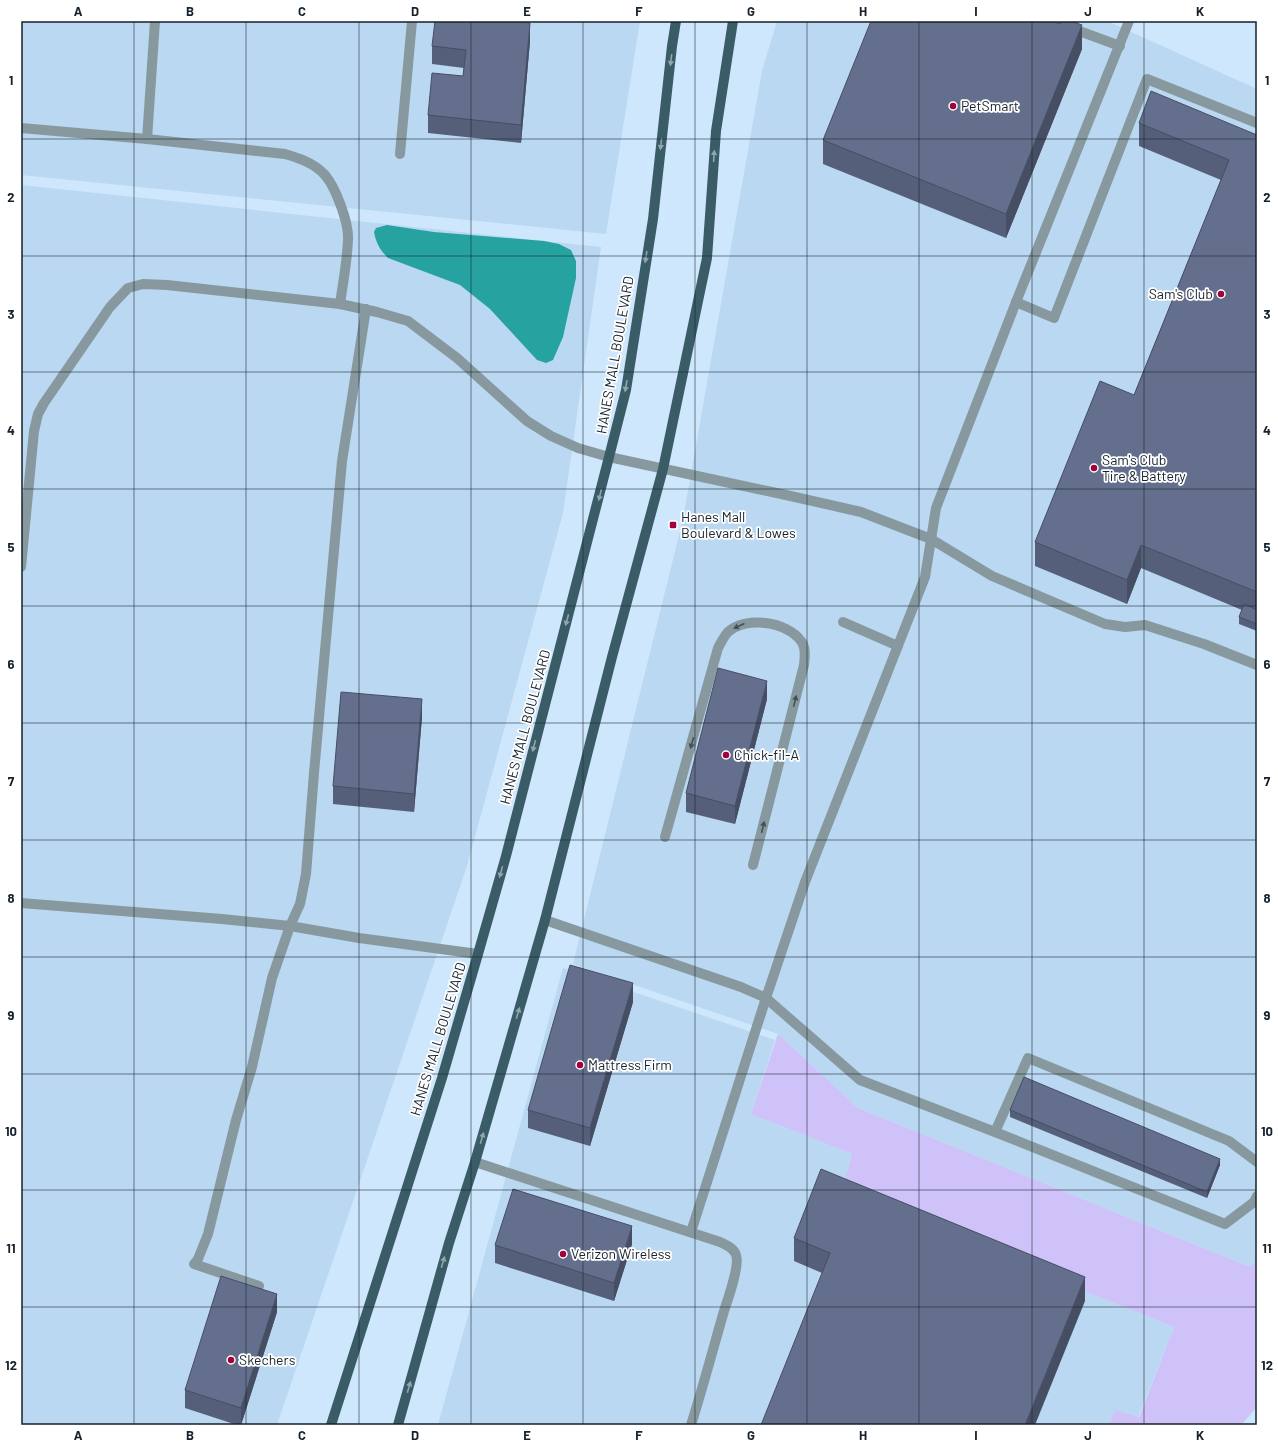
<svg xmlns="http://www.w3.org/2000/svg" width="1278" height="1446" font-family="Barlow,sans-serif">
<rect width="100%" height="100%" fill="#cee7fc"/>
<g fill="#bad8f1">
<polygon points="21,21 640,21 606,234 21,175"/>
<polygon points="777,21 1107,21 1257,89 1257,1259 1250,1267 858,1108 778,1034 573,964 683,519 762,71"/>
<polygon points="21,185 601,247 563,513 467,866 277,1425 21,1425"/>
<polygon points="563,968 775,1040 751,1114 852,1154 841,1194 1174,1327 1138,1417 1115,1410 1109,1425 438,1425"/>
</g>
<polygon fill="#cec2f8" points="778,1034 858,1108 1250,1267 1257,1259 1257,1407 1241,1425 1109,1425 1115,1410 1139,1417 1174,1327 841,1194 852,1154 751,1114"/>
<path fill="#26a3a0" d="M 387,225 L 434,232 L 544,241 L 559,244 L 571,250 L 576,261 L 576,278 L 563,337 L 553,360 L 546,363 L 537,360 L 490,309 L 460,285 L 388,258 C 380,250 376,243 374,232 L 376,228 Z"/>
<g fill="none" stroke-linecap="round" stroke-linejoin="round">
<g stroke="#87999f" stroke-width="10">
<polyline points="1052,21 1120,46"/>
<path d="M 21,128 L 147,139 L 285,154 C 299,158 314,163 325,175 C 336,188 349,223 348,240 C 347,262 343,283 340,304"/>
<polyline points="147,139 155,21"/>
<polyline points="400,154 412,21"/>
<polyline points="1016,302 1054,318 1147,79 1257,123"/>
<polyline points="21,567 34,431 38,414 44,403 110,307 128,288 143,284 167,285 340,304 377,312 408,321 457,358 527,421 551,436 578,448 609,457 786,495 861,512 931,539 992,576 1105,624 1125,627 1145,625 1204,644 1257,665"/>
<polyline points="843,622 898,646"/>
<path d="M 665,837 L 718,648 C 721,643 724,636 728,632 C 745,616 787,621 801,641 C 806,647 805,657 804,665 L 753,865"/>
<polyline points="21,903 222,919 290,926 359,938 478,954"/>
<polyline points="545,920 741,987 766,998 860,1080 995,1132"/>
<path d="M 475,1162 L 720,1242 C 726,1245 734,1248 736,1255 C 740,1265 728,1299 724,1311 C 713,1349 703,1387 691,1425"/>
<polyline points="1257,1162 1229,1141 1028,1058 995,1132 1225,1224 1254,1202 1257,1196"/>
<polyline points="691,1232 766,998 805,882 925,577 936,508 1016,302 1129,21"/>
<polyline points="259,1286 194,1264 198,1259 208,1234 236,1120 252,1067 272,978 290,926 300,904 306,874 314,773 342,461 366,309"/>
</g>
<g stroke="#3a5c66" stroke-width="10">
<polyline points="331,1425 442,1078 478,954 506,856 609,457 626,390 653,219 672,46 676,21"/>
<polyline points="398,1425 449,1243 475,1162 545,920 612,657 663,469 707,258 716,131 733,21"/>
</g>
</g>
<g fill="#565f79">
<polygon points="530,41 521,143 428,133 428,115 463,76 464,68 432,64 432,46"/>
<polygon points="1082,49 1006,238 823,164 823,140"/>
<polygon points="1139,123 1257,135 1257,631 1239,624 1239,617 1242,610 1141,568 1127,604 1035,566 1035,542 1134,395 1221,180 1139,146"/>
<polygon points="767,699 735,824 686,812 686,793"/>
<polygon points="422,717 414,812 333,804 333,786"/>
<polygon points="633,1002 590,1146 528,1128 528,1110"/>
<polygon points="1010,1110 1220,1165 1207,1198 1010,1117"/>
<polygon points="794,1238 1085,1301 822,1273 794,1261"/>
<polygon points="632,1244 614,1301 495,1263 495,1245"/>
<polygon points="277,1312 241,1425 237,1425 185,1408 185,1390"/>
</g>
<g fill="#464e63">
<polygon points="530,23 530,41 521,143 521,125"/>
<polygon points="1082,25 1082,49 1006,238 1006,214"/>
<polygon points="1141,545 1141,568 1127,604 1127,580"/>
<polygon points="767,681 767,699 735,824 735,806"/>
<polygon points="422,699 422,717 414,812 414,794"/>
<polygon points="633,983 633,1002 590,1146 590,1128"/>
<polygon points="1220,1159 1220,1165 1207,1198 1207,1192"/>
<polygon points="632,1226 632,1244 614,1301 614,1283"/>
<polygon points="1085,1277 1085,1301 1035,1425 1025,1425"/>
<polygon points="277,1294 277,1312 241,1425 241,1408"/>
</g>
<g fill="#646f8d" stroke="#464e63">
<polygon points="435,21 513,21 530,23 521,125 428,115 432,73 463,76 466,50 432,46"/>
<polygon points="871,21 1051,21 1060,24 1061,21 1071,21 1082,25 1006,214 823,140"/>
<polygon points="1151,91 1257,135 1257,592 1141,545 1127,580 1035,542 1100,381 1134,395 1229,160 1139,123"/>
<polygon points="1244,604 1257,610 1257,624 1239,617"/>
<polygon points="718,668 767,681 735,806 686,793"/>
<polygon points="341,692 422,699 414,794 333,786"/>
<polygon points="570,965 633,983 590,1128 528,1110"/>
<polygon points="1024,1077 1220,1159 1207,1192 1010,1110"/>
<polygon points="821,1169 1085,1277 1025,1425 761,1425 830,1253 794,1238"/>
<polygon points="513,1189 632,1226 614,1283 495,1245"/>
<polygon points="221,1276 277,1294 241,1408 185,1390"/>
</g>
<defs><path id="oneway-solid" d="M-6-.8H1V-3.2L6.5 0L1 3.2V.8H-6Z"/></defs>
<g fill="#93a5ab">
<use href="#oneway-solid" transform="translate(671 60) rotate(97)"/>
<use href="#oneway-solid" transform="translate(661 144) rotate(96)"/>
<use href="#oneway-solid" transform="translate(714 156) rotate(-86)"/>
<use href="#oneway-solid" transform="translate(646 257) rotate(99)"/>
<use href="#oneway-solid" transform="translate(626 386) rotate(100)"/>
<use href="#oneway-solid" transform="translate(600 495) rotate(104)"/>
<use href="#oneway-solid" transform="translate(567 620) rotate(105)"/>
<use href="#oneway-solid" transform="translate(534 746) rotate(104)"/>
<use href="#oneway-solid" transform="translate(501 872) rotate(105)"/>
<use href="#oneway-solid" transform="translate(518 1013) rotate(-74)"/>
<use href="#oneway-solid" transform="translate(482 1138) rotate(-74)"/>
<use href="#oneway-solid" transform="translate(443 1262) rotate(-74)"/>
<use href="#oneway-solid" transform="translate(409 1387) rotate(-74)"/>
</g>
<g fill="#435159">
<use href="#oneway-solid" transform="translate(739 626) rotate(155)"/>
<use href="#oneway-solid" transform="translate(795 701) rotate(-76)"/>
<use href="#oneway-solid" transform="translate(692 743) rotate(106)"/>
<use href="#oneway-solid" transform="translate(763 827) rotate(-76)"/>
</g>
<path fill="none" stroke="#16212b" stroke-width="1" stroke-opacity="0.55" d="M 134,21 L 134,1425M 246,21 L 246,1425M 359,21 L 359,1425M 471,21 L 471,1425M 583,21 L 583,1425M 695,21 L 695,1425M 807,21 L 807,1425M 919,21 L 919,1425M 1032,21 L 1032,1425M 1144,21 L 1144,1425M 21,139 L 1257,139M 21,256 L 1257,256M 21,372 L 1257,372M 21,489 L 1257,489M 21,606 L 1257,606M 21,723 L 1257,723M 21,840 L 1257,840M 21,957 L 1257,957M 21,1074 L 1257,1074M 21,1190 L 1257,1190M 21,1307 L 1257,1307"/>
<g fill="#a0003b" stroke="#fff" stroke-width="1.5">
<circle cx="953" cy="106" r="4"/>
<circle cx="1221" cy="294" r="4"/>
<circle cx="1094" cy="468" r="4"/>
<rect x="669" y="521" width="8" height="8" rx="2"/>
<circle cx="726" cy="755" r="4"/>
<circle cx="580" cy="1065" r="4"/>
<circle cx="563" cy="1254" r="4"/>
<circle cx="231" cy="1360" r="4"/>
</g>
<g text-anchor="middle" stroke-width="3.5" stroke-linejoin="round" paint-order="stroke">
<g font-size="14" fill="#16212b" stroke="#fff" text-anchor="start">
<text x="961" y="111">PetSmart</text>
<text x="1213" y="299" text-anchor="end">Sam's Club</text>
<text x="1102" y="465">Sam's Club<tspan x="1102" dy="16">Tire &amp; Battery</tspan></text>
<text x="681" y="522">Hanes Mall<tspan x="681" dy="16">Boulevard &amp; Lowes</tspan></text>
<text x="734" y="760">Chick-fil-A</text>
<text x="588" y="1070">Mattress Firm</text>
<text x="571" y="1259">Verizon Wireless</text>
<text x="239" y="1365">Skechers</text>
</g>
<g font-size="14" fill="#16212b" stroke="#fff">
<text transform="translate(615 355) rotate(-80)" y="5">HANES MALL BOULEVARD</text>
<text transform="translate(525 727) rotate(-75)" y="5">HANES MALL BOULEVARD</text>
<text transform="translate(438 1039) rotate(-73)" y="5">HANES MALL BOULEVARD</text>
</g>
</g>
<rect width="1278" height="1446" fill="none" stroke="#ffffff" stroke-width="44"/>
<rect x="22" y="22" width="1234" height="1402" fill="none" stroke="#16212b" stroke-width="1.5"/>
<g font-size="13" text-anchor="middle" font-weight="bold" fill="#16212b">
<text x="78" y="16">A</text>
<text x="190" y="16">B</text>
<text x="302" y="16">C</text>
<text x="415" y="16">D</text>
<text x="527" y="16">E</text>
<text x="639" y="16">F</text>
<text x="751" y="16">G</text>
<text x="863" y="16">H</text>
<text x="976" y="16">I</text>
<text x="1088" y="16">J</text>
<text x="1200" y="16">K</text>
<text x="11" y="85">1</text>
<text x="1267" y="85">1</text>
<text x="11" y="202">2</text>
<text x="1267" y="202">2</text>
<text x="11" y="319">3</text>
<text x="1267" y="319">3</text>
<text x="11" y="435">4</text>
<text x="1267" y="435">4</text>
<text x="11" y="552">5</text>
<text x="1267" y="552">5</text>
<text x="11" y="669">6</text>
<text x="1267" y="669">6</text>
<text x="11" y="786">7</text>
<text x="1267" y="786">7</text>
<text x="11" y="903">8</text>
<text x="1267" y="903">8</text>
<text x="11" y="1020">9</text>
<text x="1267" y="1020">9</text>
<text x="11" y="1136">10</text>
<text x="1267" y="1136">10</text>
<text x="11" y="1253">11</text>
<text x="1267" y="1253">11</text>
<text x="11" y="1370">12</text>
<text x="1267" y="1370">12</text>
<text x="78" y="1440">A</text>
<text x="190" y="1440">B</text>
<text x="302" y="1440">C</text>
<text x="415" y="1440">D</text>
<text x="527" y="1440">E</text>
<text x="639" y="1440">F</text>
<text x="751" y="1440">G</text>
<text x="863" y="1440">H</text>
<text x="976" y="1440">I</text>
<text x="1088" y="1440">J</text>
<text x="1200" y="1440">K</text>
</g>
</svg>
